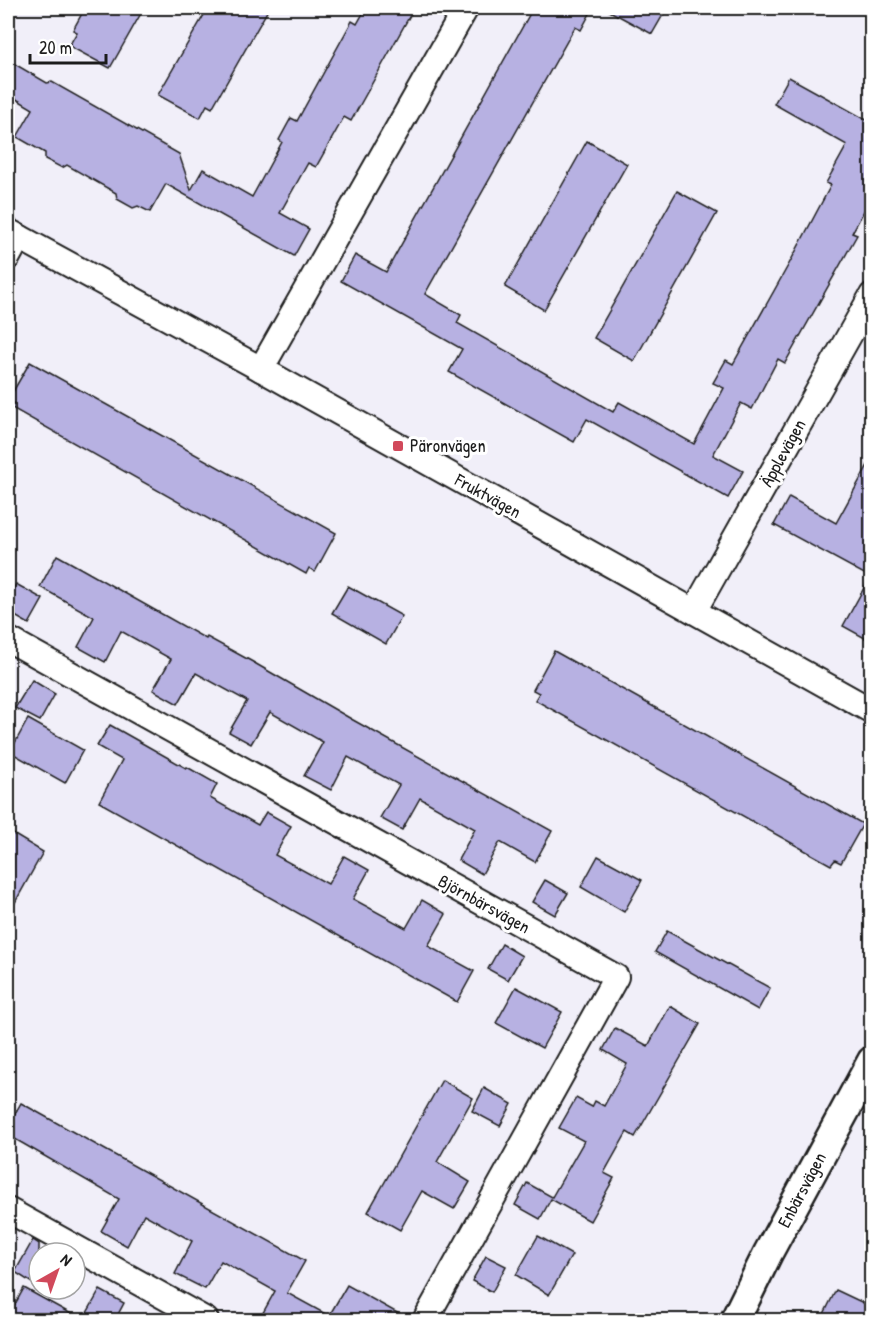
<svg xmlns="http://www.w3.org/2000/svg" width="879" height="1328" font-family="'Patrick Hand',sans-serif">
<rect width="100%" height="100%" fill="#f1eff9"/>
<filter id="ink" filterUnits="userSpaceOnUse"><feTurbulence type="fractalNoise" baseFrequency=".0167" numOctaves="2"/><feDisplacementMap in="SourceGraphic" scale="12" xChannelSelector="R" yChannelSelector="G"/><feConvolveMatrix kernelMatrix="1 2 1 2 8 2 1 2 1" color-interpolation-filters="sRGB"/></filter>
<g filter="url(#ink)">
<g fill="#b7b1e2" stroke="#1c1c1c" stroke-width="1.5">
<polygon points="85,8 144,8 110,68 69,46 77,32 73,30"/>
<polygon points="208,8 269,8 212,108 207,105 200,118 158,95"/>
<polygon points="366,8 414,8 351,121 344,117 316,167 308,163 280,213 309,229 294,256 166,184 150,212 138,206 133,208 117,199 116,193 67,165 62,168 45,159 45,153 17,137 33,109 8,94 8,60 47,83 52,82 179,154 191,190 203,169 252,197 282,142 279,140 291,118 297,121 352,21 357,24"/>
<polygon points="533,8 593,8 581,30 575,27 425,294 461,315 457,323 613,412 619,402 694,444 724,388 713,383 726,360 733,364 789,264 831,185 826,183 847,145 774,104 789,77 872,123 872,196 852,233 857,235 785,363 778,359 752,409 741,403 713,455 743,471 728,498 587,419 574,442 449,372 462,349 341,281 355,255 386,272"/>
<polygon points="604,8 667,8 652,34"/>
<polygon points="587,141 627,164 544,310 505,287"/>
<polygon points="677,191 717,213 634,361 594,338"/>
<polygon points="30,362 336,533 315,572 309,568 306,574 12,408 14,403 8,400"/>
<polygon points="872,458 872,642 843,626 870,577 774,525 789,497 836,523"/>
<polygon points="57,555 206,639 207,637 251,661 353,720 552,831 535,862 500,842 482,874 458,860 475,829 420,798 402,830 380,818 399,785 348,757 331,790 304,776 323,742 270,712 251,744 229,732 247,701 196,673 178,704 153,690 171,659 121,631 105,662 78,647 94,617 40,587"/>
<polygon points="16,584 43,599 29,624 8,612 8,599"/>
<polygon points="348,586 402,616 386,644 332,613"/>
<polygon points="554,651 863,824 841,863 835,860 831,865 535,700 539,693 533,690"/>
<polygon points="32,680 55,694 40,721 15,708"/>
<polygon points="28,719 83,750 65,783 10,752"/>
<polygon points="110,725 186,768 187,767 217,784 210,798 258,825 266,812 291,826 275,855 328,884 344,856 369,870 353,899 406,928 422,900 446,914 428,946 474,971 457,1002 99,802 122,760 97,746"/>
<polygon points="8,831 43,852 8,915"/>
<polygon points="598,856 642,880 624,912 581,887"/>
<polygon points="545,880 568,893 555,915 532,902"/>
<polygon points="667,931 770,988 758,1010 655,952"/>
<polygon points="502,944 522,956 508,980 488,969"/>
<polygon points="516,987 562,1012 542,1048 496,1023"/>
<polygon points="670,1006 700,1024 635,1137 627,1132 604,1173 614,1178 590,1221 551,1199 540,1219 515,1205 527,1183 552,1197 584,1141 559,1128 576,1098 592,1107 595,1101 604,1106 627,1064 603,1050 615,1028 648,1046"/>
<polygon points="442,1080 473,1098 437,1162 470,1182 454,1209 422,1191 400,1230 368,1212"/>
<polygon points="484,1088 512,1104 500,1126 472,1111"/>
<polygon points="21,1103 305,1261 287,1293 329,1316 347,1285 410,1320 259,1320 275,1291 221,1261 205,1289 175,1274 192,1241 144,1214 127,1246 101,1231 119,1199 8,1135 8,1126"/>
<polygon points="538,1236 572,1255 549,1295 516,1275"/>
<polygon points="33,1240 39,1244 39,1271 32,1283 15,1272"/>
<polygon points="486,1256 506,1266 492,1292 472,1281"/>
<polygon points="24,1288 82,1320 8,1320 8,1317"/>
<polygon points="100,1290 124,1303 115,1320 83,1320"/>
<polygon points="836,1290 872,1307 872,1320 821,1320"/>
</g>
<g fill="none" stroke-linecap="round" stroke-linejoin="round">
<g stroke="#1c1c1c" stroke-width="28">
<g id="minor">
<polyline points="8,231 261,369 872,711"/>
<polyline points="8,257 19,237"/>
<polyline points="261,369 466,8"/>
<polyline points="694,611 872,295"/>
<polyline points="8,639 616,977 425,1320"/>
<polyline points="8,1210 206,1320"/>
</g>
</g>
<g stroke="#1c1c1c" stroke-width="33">
<polyline id="tertiary" points="735,1320 768,1253 872,1061"/>
</g>
<use href="#minor" stroke="#fff" stroke-width="24"/>
<use href="#tertiary" stroke="#fff" stroke-width="28"/>
</g>
</g>
<rect fill="#d1495b" stroke="#fff" stroke-width="2" x="392" y="440" width="12" height="12" rx="3"/>
<g text-anchor="middle" stroke-width="6" stroke-linejoin="round" paint-order="stroke">
<g font-size="18" fill="#1c1c1c" stroke="#fff" text-anchor="start">
<text x="410" y="452">Päronvägen</text>
</g>
<g font-size="18" fill="#1c1c1c" stroke="#fff">
<text transform="translate(783 453) rotate(-61)" y="6">Äpplevägen</text>
<text transform="translate(488 496) rotate(29)" y="6">Fruktvägen</text>
<text transform="translate(484 904) rotate(29)" y="6">Björnbärsvägen</text>
<text transform="translate(802 1190) rotate(-62)" y="6">Enbärsvägen</text>
</g>
</g>
<rect width="879" height="1328" fill="none" stroke="#fff" stroke-width="30"/>
<rect x="15" y="15" width="849" height="1298" fill="none" stroke="#1c1c1c" stroke-width="2" filter="url(#ink)"/>
<g transform="translate(57 1271) rotate(40)"><circle r="28" fill="#ffffff" stroke="#a4a4a4" stroke-width="1.5"/>
<path d="M0-4.5L10 22L0 15L-10 22Z" fill="#d1495b"/>
<text y="-9" font-size="16" font-weight="bold" text-anchor="middle" fill="#1c1c1c">N</text>
</g>
<path d="M30 54v9h76v-9" fill="none" stroke="#1c1c1c" stroke-width="3"/>
<text x="39" y="54" font-size="18" fill="#1c1c1c" stroke="#ffffff" stroke-width="4.5" paint-order="stroke">20 m</text>
</svg>
